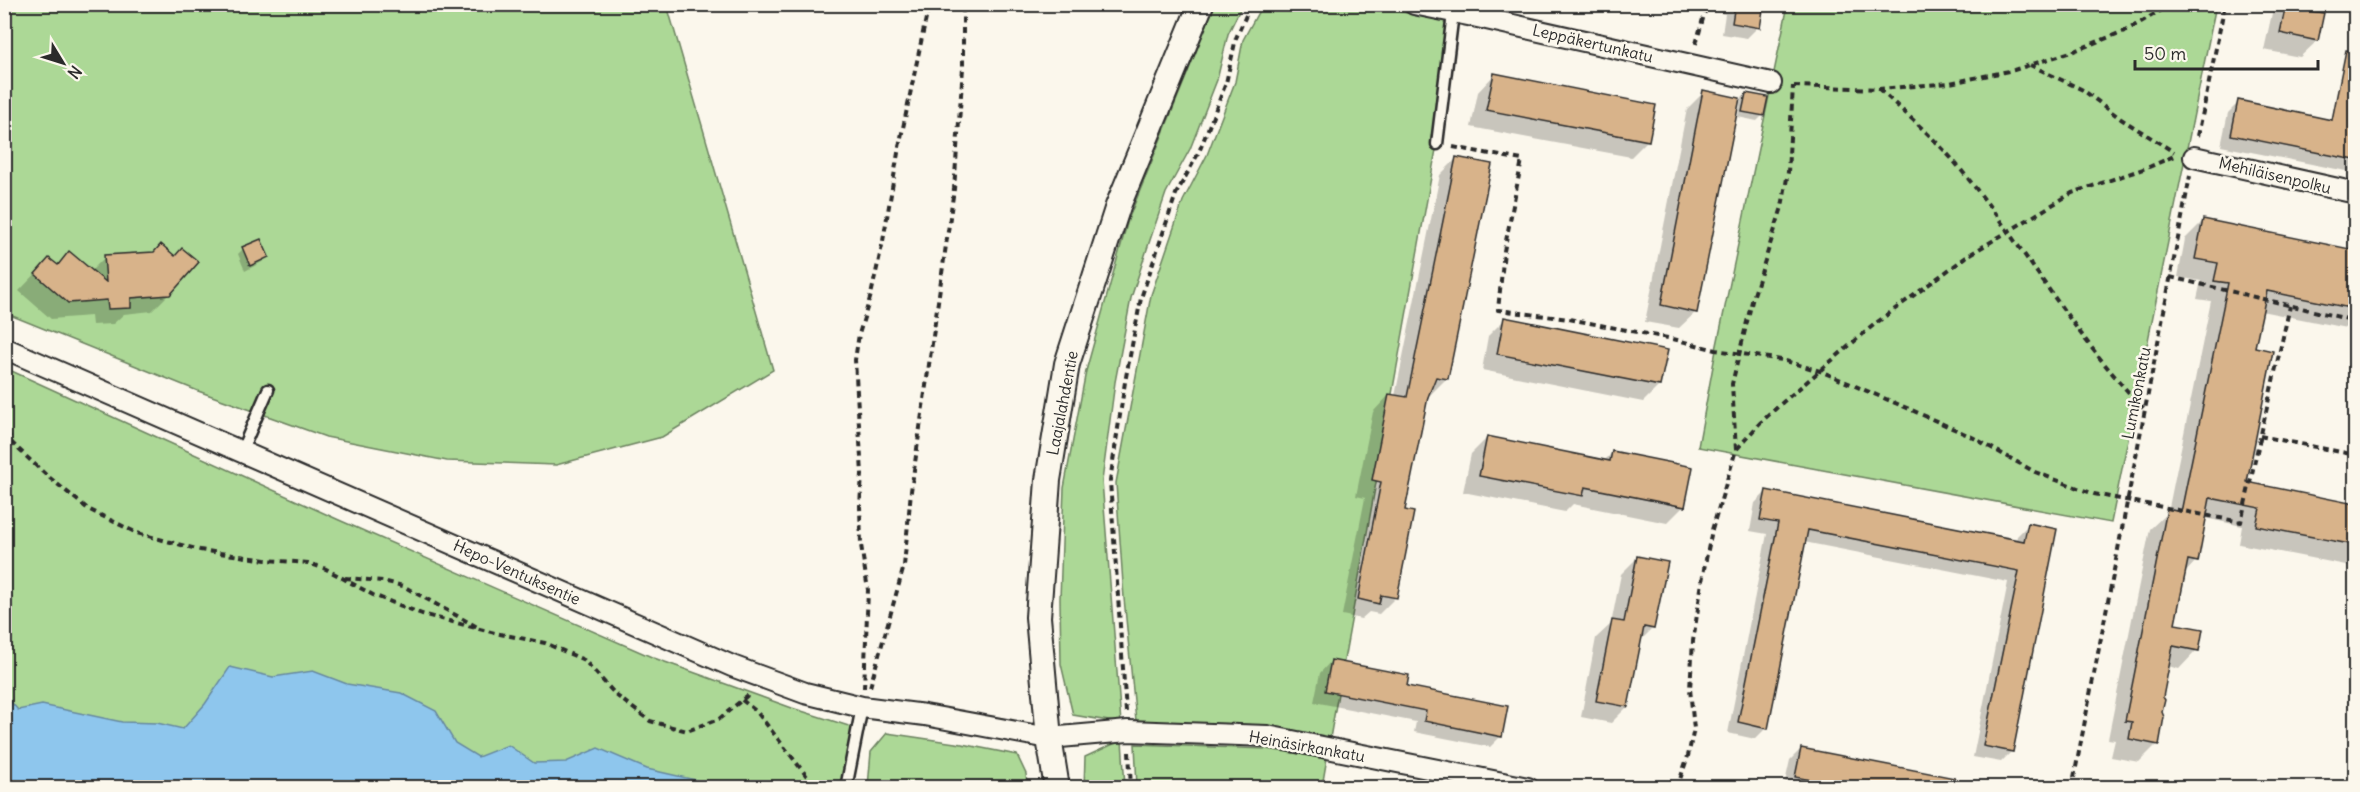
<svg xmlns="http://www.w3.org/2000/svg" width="2360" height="792" font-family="Delius,sans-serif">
<rect width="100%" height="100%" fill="#fbf7ec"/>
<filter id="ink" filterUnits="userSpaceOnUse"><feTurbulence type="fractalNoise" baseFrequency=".0167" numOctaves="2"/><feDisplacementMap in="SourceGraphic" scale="12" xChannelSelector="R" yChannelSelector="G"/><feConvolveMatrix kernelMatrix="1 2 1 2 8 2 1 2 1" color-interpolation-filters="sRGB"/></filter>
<g filter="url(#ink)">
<g fill="#acd896" stroke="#6c8260" stroke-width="1.5">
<polygon points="4,5 667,5 773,370 662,437 556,465 447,461 326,437 198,391 5,313"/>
<polygon points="1215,5 1242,5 1228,34 1217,80 1190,149 1166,193 1150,240 1131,298 1115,382 1102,481 1121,723 1073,715 1061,664 1060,599 1064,488 1086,371 1128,220"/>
<polygon points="1262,5 1371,5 1452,23 1437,144 1330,738 1267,726 1136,721 1124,598 1116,483 1151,295 1183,201 1207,155 1235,82 1243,40"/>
<polygon points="1788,5 2216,5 2111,523 1698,447 1716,350"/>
<polygon points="5,368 339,520 654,658 792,708 852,727 845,787 5,788"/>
<polygon points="887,733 962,744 1017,755 1026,774 1027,787 868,787 871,752"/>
<polygon points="1122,740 1125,787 1084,788 1085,757"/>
<polygon points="1135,744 1266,749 1327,758 1322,787 1137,787"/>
</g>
<polygon fill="#8ec6ed" stroke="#66889f" stroke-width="1.5" points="230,667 273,677 313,671 347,684 401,693 436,711 455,743 478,757 508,745 534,763 566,762 598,748 647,769 704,782 743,781 763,787 5,787 5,695 18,710 42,705 122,722 157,723 183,729 205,704"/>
<g fill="#0003">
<polygon points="1477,4 1498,4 1495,8"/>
<polygon points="1680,4 1763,4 1758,27 1747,38 1722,34 1725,14"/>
<polygon points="2274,4 2324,4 2317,41 2300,57 2264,50"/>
<polygon points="1494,75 1648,140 1631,157 1471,127 1478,92"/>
<polygon points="1704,92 1696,312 1679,328 1645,322 1687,109"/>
<polygon points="1746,94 1763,115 1757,121 1738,117 1741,99"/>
<polygon points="2239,102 2356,125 2356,173 2221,146 2228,113"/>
<polygon points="1457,158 1447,378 1430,395 1427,394 1403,511 1395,598 1379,614 1369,612 1361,619 1342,615 1365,498 1356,496 1373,412 1389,395 1395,396 1440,175"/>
<polygon points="2203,221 2356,252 2356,330 2261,311 2253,348 2245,483 2356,505 2356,567 2239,544 2242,526 2205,518 2196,561 2184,574 2174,625 2197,650 2179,669 2168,666 2157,744 2139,762 2111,757 2115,740 2108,739 2150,529 2168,512 2211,301 2197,299 2201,281 2178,277 2185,239"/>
<polygon points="243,249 268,257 262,262 245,271 238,254"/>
<polygon points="70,253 91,271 105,257 169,294 152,311 124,314 113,324 92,325 91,316 51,319 19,291 49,260 57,266"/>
<polygon points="1505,319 1659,386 1643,402 1482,370 1488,336"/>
<polygon points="1487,438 1604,461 1612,453 1684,506 1667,523 1573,504 1565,512 1463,492 1471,454"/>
<polygon points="1766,492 2016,541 2017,536 2028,525 2012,751 2001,762 1973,757 2008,582 1804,542 1766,728 1755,739 1728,733 1767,534 1750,531 1755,503"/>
<polygon points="1637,558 1653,628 1640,641 1627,707 1611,723 1581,717 1596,638 1611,624 1621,574"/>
<polygon points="1331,661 1405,688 1501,736 1490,747 1414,732 1416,722 1314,702 1320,673"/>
<polygon points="1801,749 1996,788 1784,787 1790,760"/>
</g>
<g fill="#d8b38a" stroke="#2b2b2b" stroke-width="1.5">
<polygon points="1735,4 1764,4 1760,28 1732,23"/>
<polygon points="2286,4 2311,4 2310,11 2324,13 2318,41 2280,33"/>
<polygon points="2346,50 2355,51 2355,160 2231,135 2238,100 2332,120"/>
<polygon points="1494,73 1656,105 1649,141 1486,110"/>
<polygon points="1703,90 1740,98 1697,313 1661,305"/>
<polygon points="1746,93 1768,97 1764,116 1742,112"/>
<polygon points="1456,157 1492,164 1448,379 1436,377 1428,397 1405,510 1414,512 1397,598 1381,595 1379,604 1358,599 1381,482 1372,480 1389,394 1407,397"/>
<polygon points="2203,219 2355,250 2355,309 2267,291 2255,347 2273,351 2247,482 2355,504 2355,545 2256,526 2260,508 2210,498 2198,562 2188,560 2175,624 2203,629 2199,651 2173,646 2163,697 2165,700 2162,712 2164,717 2159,745 2129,739 2132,722 2125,721 2167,509 2181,512 2228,283 2214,281 2218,263 2195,259"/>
<polygon points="261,239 269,257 250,266 242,247"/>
<polygon points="161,244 175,256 182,248 199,262 170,295 131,298 131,308 108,309 107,300 68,303 35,274 49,258 58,265 69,251 106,282 104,255 154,252"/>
<polygon points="1504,317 1668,350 1660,386 1497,354"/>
<polygon points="1487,436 1610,461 1612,451 1693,467 1685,507 1585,487 1583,496 1479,476"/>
<polygon points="1766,490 2024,541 2028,523 2057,529 2013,752 1983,746 2019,571 1808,530 1768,729 1738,722 1778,523 1760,520"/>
<polygon points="1637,556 1668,562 1654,629 1644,627 1628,707 1596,701 1612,620 1624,622"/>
<polygon points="1331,660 1409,675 1407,686 1508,706 1502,737 1424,721 1426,711 1325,691"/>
<polygon points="1801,748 1955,778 1954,788 1854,788 1795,777"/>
</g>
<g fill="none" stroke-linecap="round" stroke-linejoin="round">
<g stroke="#2b2b2b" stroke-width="15">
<g id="service">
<polyline points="1437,144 1453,13"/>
<polyline points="242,450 268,390"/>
<polyline points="846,788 862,707"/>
</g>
</g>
<g stroke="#2b2b2b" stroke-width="24">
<g id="minor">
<polyline points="1414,4 1473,16 1771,83"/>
<polyline points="2194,157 2356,193"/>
<polyline points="4,348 732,666 805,693 862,707 925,715 1049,738 1128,731 1267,736 1528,788"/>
</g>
</g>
<g stroke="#2b2b2b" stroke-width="28">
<polyline id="tertiary" points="1057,788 1049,738 1038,617 1048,480 1067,364 1118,206 1201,4"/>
</g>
<g stroke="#2b2b2b" stroke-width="4" stroke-dasharray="6 4.5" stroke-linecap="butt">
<polyline points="1696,44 1707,4"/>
<polyline points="2030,65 2083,90 2121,119 2174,152"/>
<polyline points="1794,86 1879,89 1950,83 2014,70 2074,51 2127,30 2172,4"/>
<path d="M 1879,89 C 1904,112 1930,134 1952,159 C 2020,239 2071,333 2144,409"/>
<polyline points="2198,136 2225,4"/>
<polyline points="1453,147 1522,160 1504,251 1498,310 1569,319 1673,339 1716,350 1782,360 1820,371 1907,408 1972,437 2035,472 2094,494 2241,522 2290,306"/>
<polyline points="2170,277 2356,321"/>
<polyline points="4,422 12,443 45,474 88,509 137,533 200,550 266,560 308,563 326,569 373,595 422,614 495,633 545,643 584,660 617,696 650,721 687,731 719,719 748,695"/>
<polyline points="2260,436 2356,455"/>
<polyline points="4,437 11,443"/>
<polyline points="1737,449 1760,423 1783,402 1876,323 1969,255 2072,193 2149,167 2174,156"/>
<polyline points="345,578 383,581 403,586 479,628"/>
<polyline points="870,687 904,566 911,491 954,189 963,68 963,4"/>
<polyline points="864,688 868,590 861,545 860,506 862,474 855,360 859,334 871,295 883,241 899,147 929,4"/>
<polyline points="742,700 757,712 816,788"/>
<polyline points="1126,712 1110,481 1125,382 1141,298 1160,242 1176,194 1199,152 1226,83 1236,38 1251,4"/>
<polyline points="1129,752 1131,788"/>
<polyline points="1677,788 1688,756 1694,729 1690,689 1693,641 1704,569 1712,530 1736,450 1732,384 1752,301 1782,207 1788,172 1793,86"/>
<polyline points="2072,788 2190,176"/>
</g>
<use href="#service" stroke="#fbf7ec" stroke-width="10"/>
<use href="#minor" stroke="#fbf7ec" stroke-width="20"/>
<use href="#tertiary" stroke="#fbf7ec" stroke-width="24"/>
</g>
</g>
<g text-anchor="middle" stroke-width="5" stroke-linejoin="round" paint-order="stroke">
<g font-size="16" fill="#2b2b2b" stroke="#fbf7ec">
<text transform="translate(1593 43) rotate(13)" y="6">Leppäkertunkatu</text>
<text transform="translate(2275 175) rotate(13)" y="6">Mehiläisenpolku</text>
<text transform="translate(2136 393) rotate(-79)" y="6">Lumikonkatu</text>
<text transform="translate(1062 403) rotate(-79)" y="6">Laajalahdentie</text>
<text transform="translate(517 572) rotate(24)" y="6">Hepo-Ventuksentie</text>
<text transform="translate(1307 746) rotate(10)" y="6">Heinäsirkankatu</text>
</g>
</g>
<rect width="2360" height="792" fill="none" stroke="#fbf7ec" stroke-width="24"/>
<rect x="12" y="12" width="2336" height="768" fill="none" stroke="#2b2b2b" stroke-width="2" filter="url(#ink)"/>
<g transform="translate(63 63) rotate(128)" stroke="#fbf7ec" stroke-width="4.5" paint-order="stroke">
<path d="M0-4.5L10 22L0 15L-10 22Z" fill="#2b2b2b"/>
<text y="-9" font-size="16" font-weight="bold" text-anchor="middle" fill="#2b2b2b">N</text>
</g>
<path d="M2135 60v9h183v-9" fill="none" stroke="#2b2b2b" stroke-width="3"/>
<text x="2144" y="60" font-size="18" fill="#2b2b2b" stroke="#fbf7ec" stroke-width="4.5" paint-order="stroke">50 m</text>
</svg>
